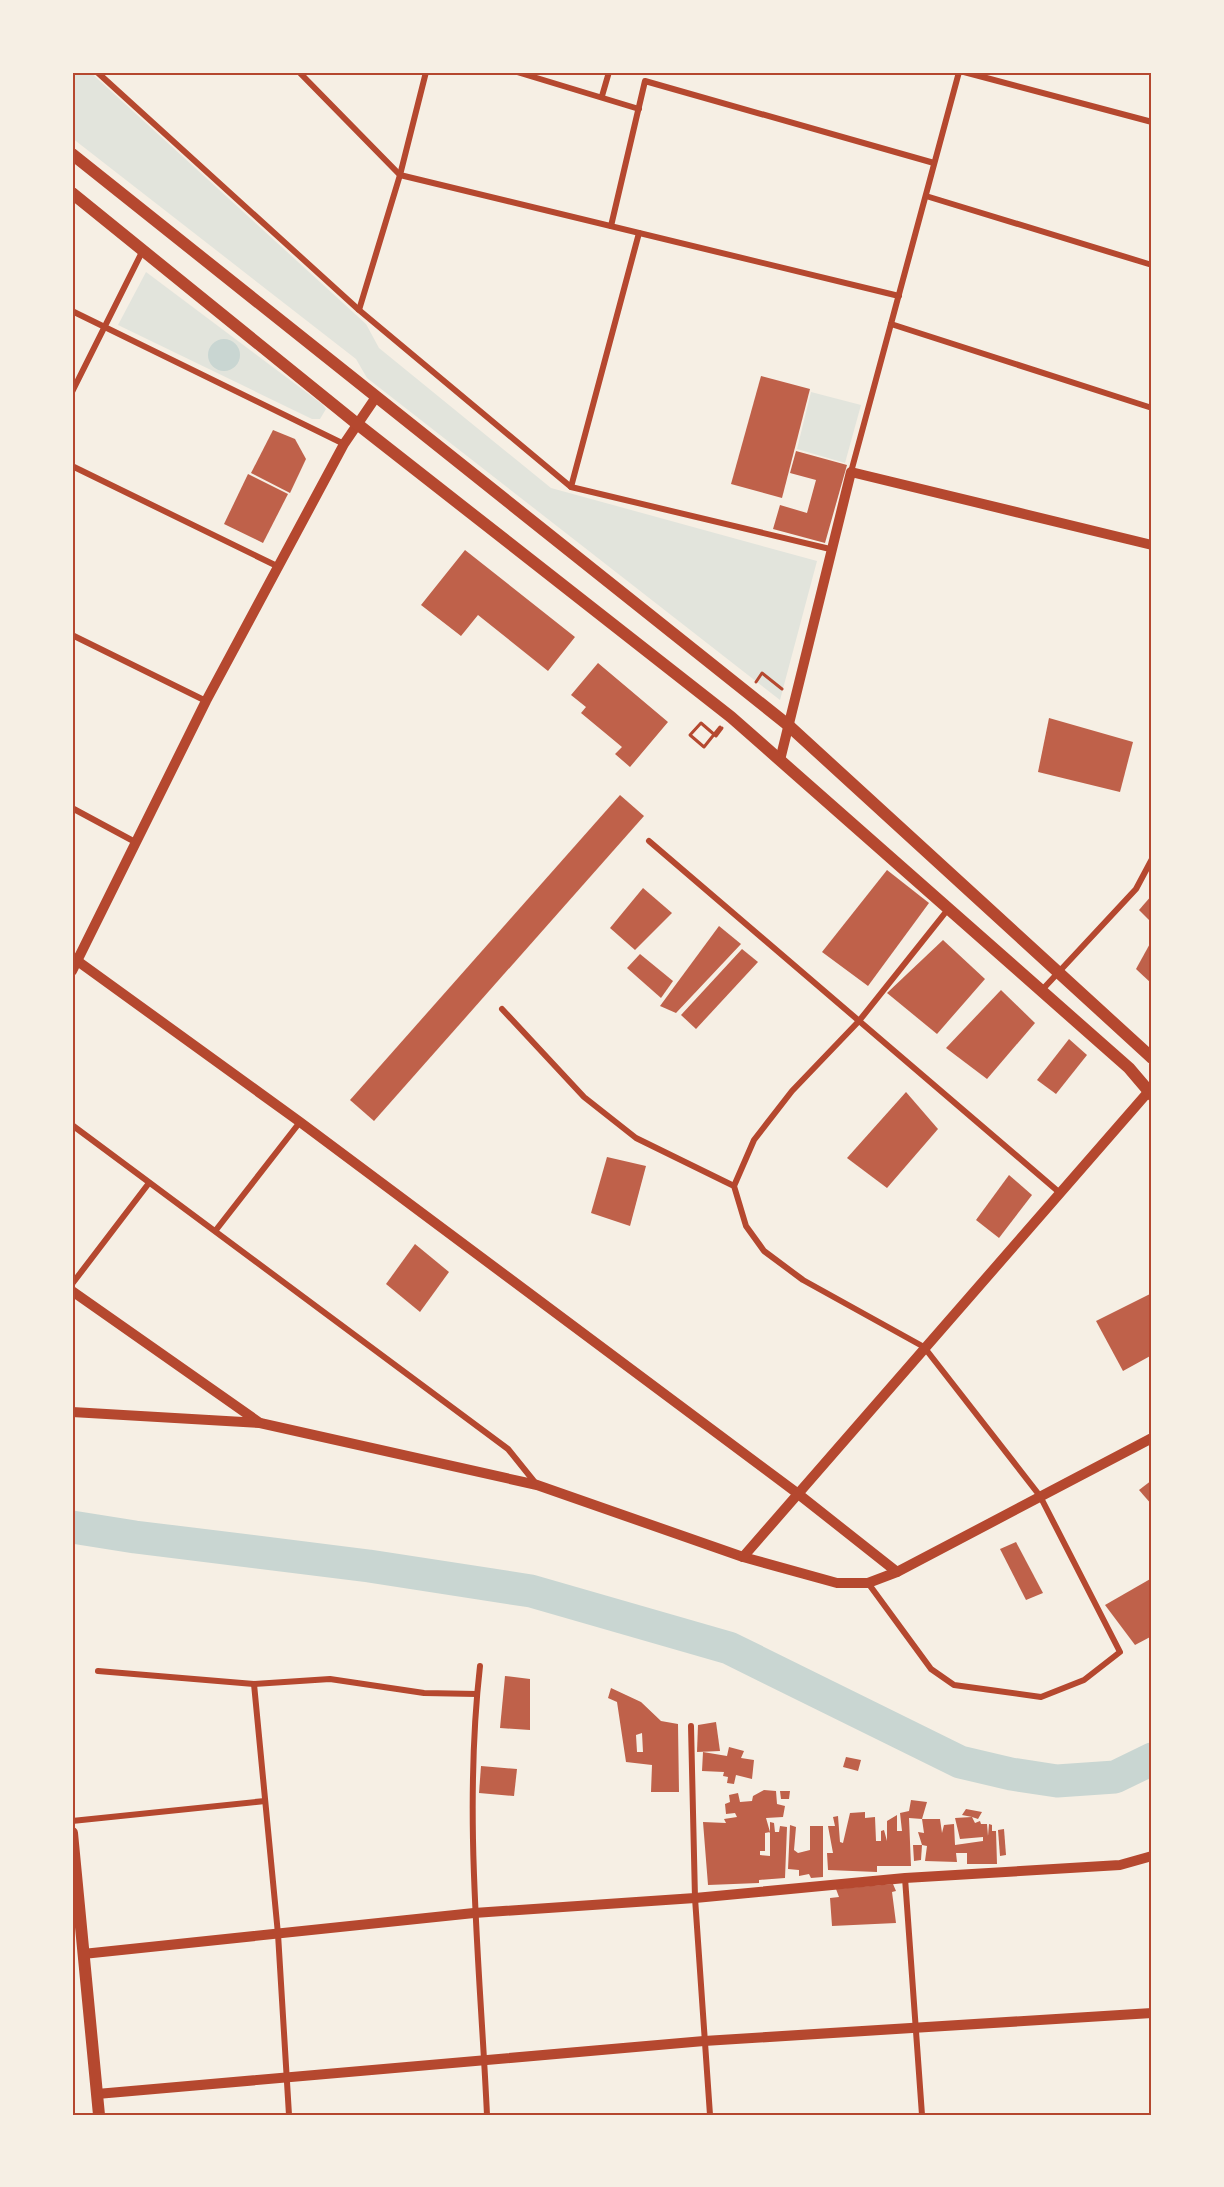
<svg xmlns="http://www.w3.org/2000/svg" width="1224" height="2187" font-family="'Source Serif 4',serif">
<rect width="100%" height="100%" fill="#f6efe4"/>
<g fill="#e2e4dc">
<polygon points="72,72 90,72 366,324 379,348 551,488 817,561 780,700 367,378 356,359 72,138"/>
<polygon points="146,272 322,404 326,409 320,419 312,419 118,325"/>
<polygon points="811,392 861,405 845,463 797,449"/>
</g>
<circle fill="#c9d6d2" cx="224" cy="355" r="16"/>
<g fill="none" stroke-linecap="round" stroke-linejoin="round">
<polyline stroke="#c9d6d2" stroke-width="33" points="72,1527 135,1537 369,1566 531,1591 729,1648 960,1762 1011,1774 1057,1781 1115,1777 1152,1759"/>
</g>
<g fill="#bf614a" fill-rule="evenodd">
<polygon points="761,376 810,389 782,498 731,484"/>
<polygon points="273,430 295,439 306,459 290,493 251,473"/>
<polygon points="796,451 847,465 825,543 773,529 780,505 807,513 816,480 790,473"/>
<polygon points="248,474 288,494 263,543 224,524"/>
<polygon points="465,550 575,637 548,671 478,615 461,636 421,605"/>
<polygon points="598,663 668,722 630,767 615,754 622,747 581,713 586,707 571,695"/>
<polygon points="1049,718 1133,742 1120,792 1038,772"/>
<polygon points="620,795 644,816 374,1121 350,1100"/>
<polygon points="887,870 929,903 868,986 822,952"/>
<polygon points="643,888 672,913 635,950 610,928"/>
<polygon points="1152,895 1152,923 1139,910"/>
<polygon points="719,926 741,944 676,1013 660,1006"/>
<polygon points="943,940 985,979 937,1034 887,993"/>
<polygon points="1152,940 1152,984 1136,969"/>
<polygon points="742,949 758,962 696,1029 681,1015"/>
<polygon points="640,954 673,981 661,998 627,968"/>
<polygon points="1001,990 1035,1023 987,1079 946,1048"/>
<polygon points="1069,1039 1087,1055 1056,1094 1037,1080"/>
<polygon points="906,1092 938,1129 887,1188 847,1158"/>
<polygon points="607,1157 646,1166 630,1226 591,1213"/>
<polygon points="1009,1175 1032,1195 999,1238 976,1220"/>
<polygon points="415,1244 449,1272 420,1312 386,1284"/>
<polygon points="1152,1293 1152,1355 1123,1371 1096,1321"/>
<polygon points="1152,1480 1152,1505 1139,1490"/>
<polygon points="1016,1542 1043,1593 1026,1600 1000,1549"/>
<polygon points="1152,1578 1152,1636 1135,1645 1105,1605"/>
<polygon points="505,1676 530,1679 530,1730 500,1728"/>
<path d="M 611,1688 L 641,1702 L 661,1721 L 678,1724 L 679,1792 L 651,1792 L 652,1765 L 626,1762 L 617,1702 L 608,1698 ZM 642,1733 L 643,1752 L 637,1752 L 636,1735 Z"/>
<polygon points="716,1722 720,1751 697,1752 698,1725"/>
<polygon points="729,1747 744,1751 741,1758 754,1760 752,1779 736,1775 734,1784 727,1783 728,1777 723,1776 724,1772 702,1771 703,1752 727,1756"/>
<polygon points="846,1757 861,1760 858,1771 843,1767"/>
<polygon points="481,1766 517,1769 514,1796 479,1793"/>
<polygon points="764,1790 776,1791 777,1804 785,1806 783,1817 766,1818 770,1832 765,1833 765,1851 760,1851 760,1855 770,1856 770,1822 774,1823 775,1832 779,1832 780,1826 787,1827 785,1878 759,1880 759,1883 708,1885 703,1822 726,1823 724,1819 737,1817 735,1813 726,1814 725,1804 730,1802 729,1795 738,1793 740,1802 752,1801 753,1796"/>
<polygon points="780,1791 790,1791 789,1799 781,1799"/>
<polygon points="911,1800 927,1802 922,1819 909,1818 911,1866 877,1866 877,1872 828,1870 827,1853 833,1853 828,1826 835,1826 833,1817 838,1816 840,1842 843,1843 850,1813 865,1812 865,1818 875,1817 876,1841 881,1841 881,1831 884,1830 887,1841 887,1821 897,1815 897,1831 902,1831 900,1813 909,1811"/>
<polygon points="966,1809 982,1812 978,1819 972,1817 975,1823 980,1821 981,1824 987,1824 988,1836 989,1824 992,1825 992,1831 996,1831 997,1864 967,1864 967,1853 956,1853 957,1862 925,1861 927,1846 922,1845 918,1832 924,1833 922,1819 940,1819 942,1833 944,1825 954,1824 955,1845 983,1841 983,1837 960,1839 955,1818 972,1817 962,1815"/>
<polygon points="790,1825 796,1827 794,1850 798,1853 810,1850 810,1826 823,1826 823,1877 811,1878 809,1874 799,1876 799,1870 788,1869"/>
<polygon points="1004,1829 1006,1855 1000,1856 998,1830"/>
<polygon points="913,1845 922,1845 921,1860 914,1861"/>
<polygon points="893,1884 896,1891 892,1892 896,1923 832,1926 830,1898 839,1897 836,1889"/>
</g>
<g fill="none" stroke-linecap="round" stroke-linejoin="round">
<g stroke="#b5482f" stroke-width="3">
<polyline points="756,682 762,673 782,689"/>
<polyline points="720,727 704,747 690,735 701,723 716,736 722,728"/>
</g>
<g stroke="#b5482f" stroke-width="6">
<polyline points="97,72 359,310 571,487 830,549"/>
<polyline points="299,72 400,175 899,296"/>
<polyline points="517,72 639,109"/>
<polyline points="964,72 1152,122"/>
<polyline points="602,96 609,72"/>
<polyline points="926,196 1152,265"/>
<polyline points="611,226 645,81 934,163"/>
<polyline points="359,310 400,175 426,72"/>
<polyline points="72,311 344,444"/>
<polyline points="891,324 1152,408"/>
<polyline points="72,392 143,250"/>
<polyline points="72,466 279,567"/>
<polyline points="851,472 959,72"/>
<polyline points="571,487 639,233"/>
<polyline points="72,635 206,701"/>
<polyline points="72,808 137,843"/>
<polyline points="649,841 1060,1193"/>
<polyline points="1042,990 1136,889 1152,859"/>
<polyline points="502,1009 584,1097 636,1138 734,1186 746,1226 764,1251 803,1280 924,1347 1040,1496 1120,1652 1084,1680 1041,1697 954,1685 931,1669 868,1583"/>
<polyline points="72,1125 508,1449 537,1485"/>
<polyline points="734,1186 754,1140 792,1091 859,1021 949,908"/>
<polyline points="216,1230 300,1122"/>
<polyline points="72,1284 149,1183"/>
<path d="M 480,1666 C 463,1816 480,1965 487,2115"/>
<polyline points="98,1671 254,1684 330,1679 424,1693 477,1694"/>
<polyline points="254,1684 278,1934 289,2115"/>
<polyline points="691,1726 695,1898 710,2115"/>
<polyline points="72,1821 265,1801"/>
<polyline points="905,1878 922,2115"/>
</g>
<g stroke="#b5482f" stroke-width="10">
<polyline points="780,760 851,472 1152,545"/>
<polyline points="72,957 300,1122 797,1493 897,1572"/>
<polyline points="72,971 206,701 344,444 376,397"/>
<polyline points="72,1291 260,1423 537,1485 743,1557 837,1583 868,1583 897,1572 1152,1438"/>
<polyline points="72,1412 260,1423"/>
<polyline points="743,1557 1149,1091"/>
<polyline points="83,1954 474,1913 695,1898 905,1878 1120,1865 1152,1856"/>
<polyline points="97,2094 704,2041 1152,2013"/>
</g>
<g stroke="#b5482f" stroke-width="12">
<polyline points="72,154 788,725 1152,1058"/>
<polyline points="72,193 356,423 731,717 1129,1068 1152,1095"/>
<polyline points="72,1833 99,2115"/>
</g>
</g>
<rect width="1224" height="2187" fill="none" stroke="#f6efe4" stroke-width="147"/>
<rect x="74" y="74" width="1076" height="2040" fill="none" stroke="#b5482f" stroke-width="2"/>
</svg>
